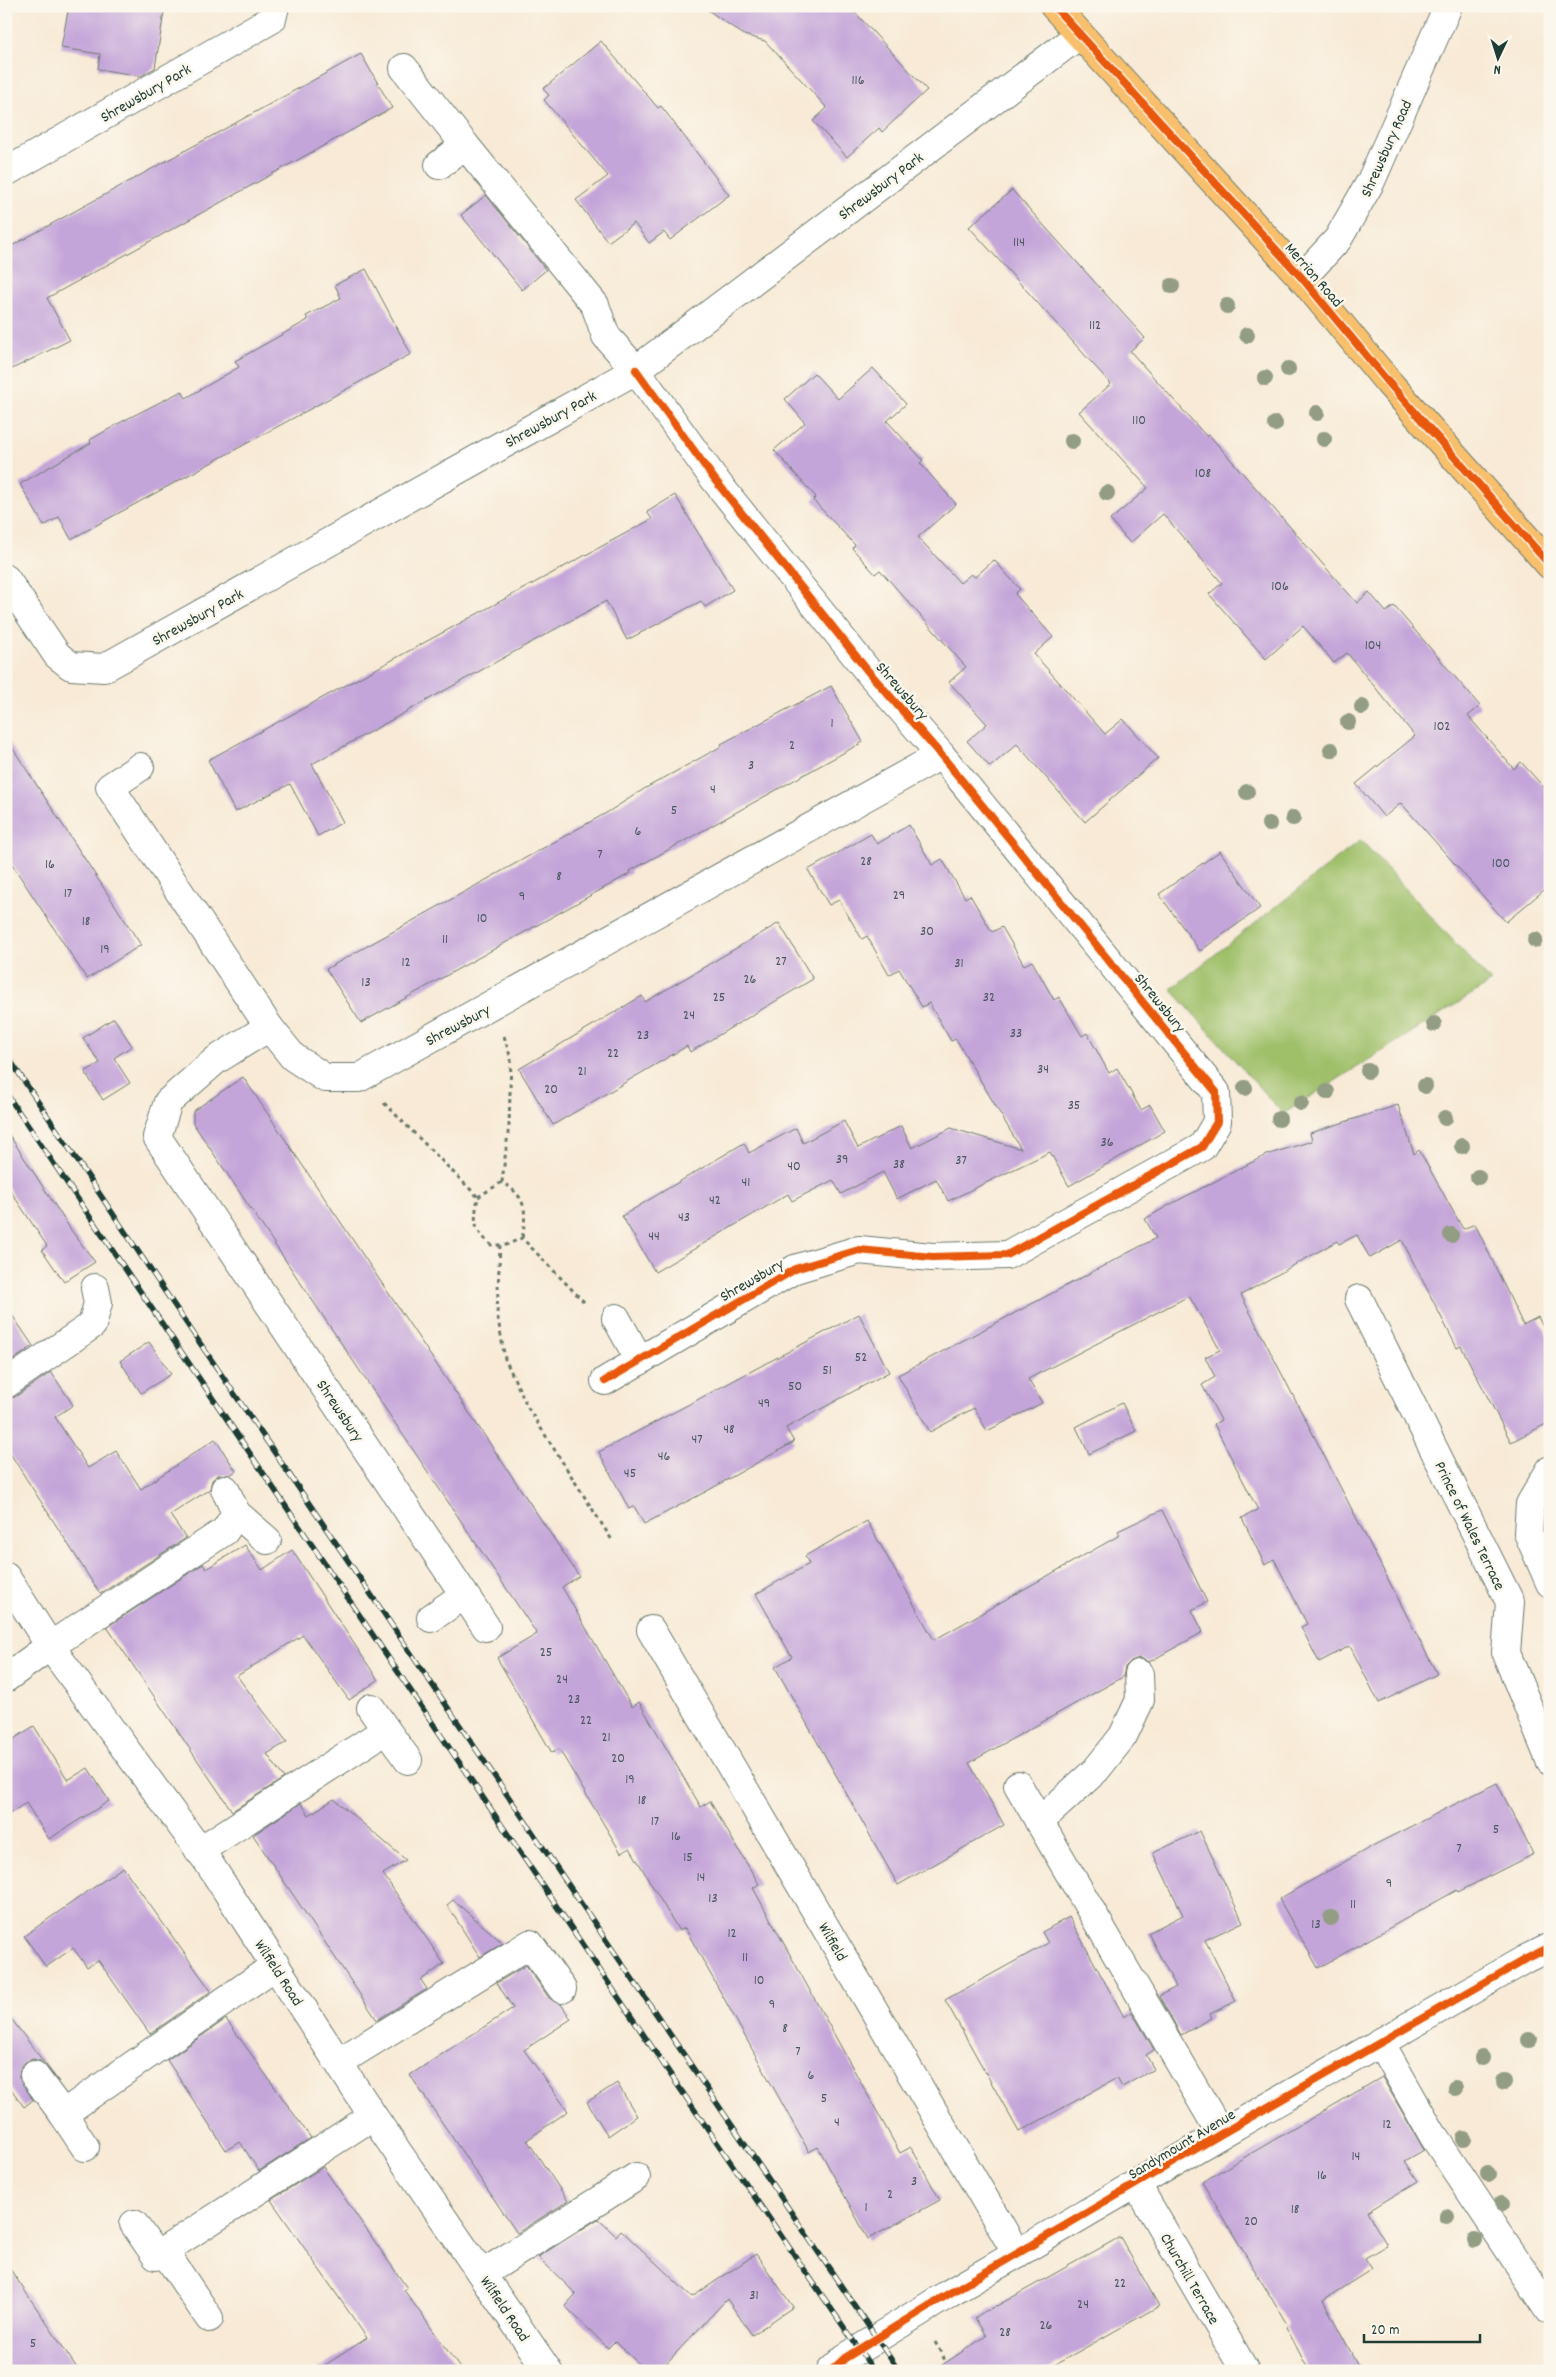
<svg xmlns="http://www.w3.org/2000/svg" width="1556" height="2377" font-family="Dekko,sans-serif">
<rect width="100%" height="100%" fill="#fbf7ec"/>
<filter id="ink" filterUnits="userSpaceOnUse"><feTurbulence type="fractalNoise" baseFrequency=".02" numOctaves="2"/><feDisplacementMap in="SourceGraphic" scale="10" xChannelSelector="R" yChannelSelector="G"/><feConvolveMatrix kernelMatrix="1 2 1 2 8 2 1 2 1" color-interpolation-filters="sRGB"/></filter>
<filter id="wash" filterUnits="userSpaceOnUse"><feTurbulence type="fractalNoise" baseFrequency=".0096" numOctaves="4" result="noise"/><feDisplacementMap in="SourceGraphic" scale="20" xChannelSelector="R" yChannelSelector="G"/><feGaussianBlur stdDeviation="1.12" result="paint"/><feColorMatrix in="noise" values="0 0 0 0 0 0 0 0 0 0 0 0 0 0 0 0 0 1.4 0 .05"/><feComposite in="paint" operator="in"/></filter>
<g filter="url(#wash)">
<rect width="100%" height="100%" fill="#f8ead7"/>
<polygon fill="#9fc069" stroke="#5f7e4e" points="1361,840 1491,982 1283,1114 1171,989"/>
<g id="blocks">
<g fill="#c4a5d9">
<polygon points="69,6 165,6 155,68 141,76 98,69 100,54 61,48"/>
<polygon points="702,6 849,6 927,90 882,132 879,128 847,157 813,121 827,108 765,41 744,35"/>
<polygon points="601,41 658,108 661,106 729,195 670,240 664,232 649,243 634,223 608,242 576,200 608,176 544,100 549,95 543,89"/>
<polygon points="361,54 392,108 47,298 70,340 6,372 6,249"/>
<polygon points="1012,190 1145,338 1130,351 1207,437 1209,435 1357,603 1369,592 1386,612 1394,606 1480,706 1468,716 1514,769 1521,762 1550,794 1550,885 1506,922 1401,803 1384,817 1356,784 1415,736 1347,653 1334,663 1303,626 1266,659 1209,594 1222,583 1163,514 1130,543 1110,520 1148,488 1079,412 1111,384 969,227"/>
<polygon points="486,195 546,270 522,290 461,215"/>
<polygon points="366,269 411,354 71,539 59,517 44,526 20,484 91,443 90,440 123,421 182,391 186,398 239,367 235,361 308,320 306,316 341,298 335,285"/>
<polygon points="873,368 906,404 887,421 923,460 920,463 956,504 918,537 960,583 971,574 975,577 994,560 1020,589 1015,594 1053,637 1034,654 1105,734 1123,719 1158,758 1085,822 1017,744 990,767 967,741 987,724 949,682 966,667 880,570 875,574 852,548 855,545 813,500 816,497 774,450 805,423 785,399 814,373 838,399"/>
<polygon points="675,495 733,590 705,607 701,601 627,640 606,601 312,764 343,822 318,836 290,784 235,812 208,760 652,519 647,512"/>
<polygon points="831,686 863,742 630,871 631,873 361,1023 326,969 608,812 644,789 722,746 721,744"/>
<polygon points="6,738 141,945 87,979 6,855"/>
<polygon points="909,825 932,865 942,859 965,898 970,895 992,932 1002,927 1024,965 1032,961 1054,1000 1059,997 1082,1036 1087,1033 1109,1073 1117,1068 1141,1110 1150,1105 1165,1131 1069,1186 1050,1152 948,1201 936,1179 897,1199 883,1172 841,1194 833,1180 792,1201 788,1194 655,1272 622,1216 744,1143 749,1153 796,1128 803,1143 844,1121 858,1148 901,1126 912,1148 951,1128 1021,1149 956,1039 951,1041 929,1003 922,1007 899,969 889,975 867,936 862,939 839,900 829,905 808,870 871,834 877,844"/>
<polygon points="1220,851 1260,908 1200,951 1159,894"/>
<polygon points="779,923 813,979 690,1052 687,1046 553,1125 519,1069 642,996 645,1002"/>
<polygon points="114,1018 132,1046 114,1058 130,1083 103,1100 85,1072 100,1063 83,1038"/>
<polygon points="243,1077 579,1576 562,1587 632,1707 639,1702 701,1807 710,1801 722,1822 759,1884 753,1888 900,2153 911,2147 940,2200 868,2239 818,2147 809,2152 685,1928 679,1931 630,1848 621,1853 559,1749 552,1753 497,1658 537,1634 193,1123 193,1111"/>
<polygon points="1398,1105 1414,1154 1419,1150 1463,1229 1475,1224 1523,1325 1538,1317 1550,1340 1550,1422 1511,1442 1461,1346 1457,1348 1402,1240 1370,1258 1357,1235 1339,1244 1337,1241 1241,1295 1437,1674 1379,1703 1350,1646 1319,1662 1301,1627 1307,1624 1274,1559 1265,1565 1242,1518 1258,1510 1214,1424 1221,1420 1202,1385 1215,1377 1205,1357 1220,1350 1189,1296 1028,1379 1042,1403 987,1431 974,1408 930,1432 898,1375 1156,1238 1145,1219 1171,1204 1266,1155 1312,1141 1310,1133"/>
<polygon points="6,1130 71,1230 95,1262 64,1282 42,1250 47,1246 6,1184"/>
<polygon points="6,1306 33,1346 6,1365"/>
<polygon points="859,1314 889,1372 786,1428 794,1442 707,1491 644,1524 634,1506 629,1509 599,1452"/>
<polygon points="149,1342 171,1374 141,1393 120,1361"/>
<polygon points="51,1372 73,1405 55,1417 88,1468 116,1451 141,1489 215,1439 236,1471 230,1475 218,1475 212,1480 210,1489 170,1515 186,1538 100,1594 6,1447 6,1399 15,1397"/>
<polygon points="1122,1403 1136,1431 1089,1454 1076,1427"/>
<polygon points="1162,1510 1207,1602 1192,1610 1203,1632 1149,1662 1139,1658 1131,1661 1125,1667 1123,1677 969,1763 1004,1825 898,1885 775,1667 792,1657 756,1594 809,1564 805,1556 867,1521 934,1640 1120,1535 1118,1531"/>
<polygon points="245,1545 262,1570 292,1550 378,1680 349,1700 303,1635 237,1676 287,1742 267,1754 284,1778 232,1811 107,1627 203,1564 206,1569"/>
<polygon points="34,1726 68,1780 88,1768 109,1801 49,1839 26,1803 6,1816 6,1744"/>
<polygon points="1497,1783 1533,1854 1458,1892 1457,1890 1318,1968 1279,1899 1376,1844"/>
<polygon points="334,1799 406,1860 383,1874 444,1964 421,1980 427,1989 377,2020 253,1835 301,1803 309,1815"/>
<polygon points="1200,1831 1243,1922 1205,1940 1236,2001 1210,2014 1212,2018 1181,2035 1159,1996 1176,1987 1148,1933 1183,1915 1153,1853"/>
<polygon points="123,1867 211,1991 150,2034 98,1960 87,1967 73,1948 46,1967 24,1936"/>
<polygon points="453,1900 503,1943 480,1957 447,1905"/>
<polygon points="1069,1917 1124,2017 1132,2012 1154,2050 1146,2055 1154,2069 1122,2087 1117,2078 1019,2132 945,2000 1048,1943 1042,1932"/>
<polygon points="526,1965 549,1998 561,2004 571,2019 524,2050 568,2111 527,2140 568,2201 517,2233 410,2075 513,2008 497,1983"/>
<polygon points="6,2012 59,2082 41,2061 33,2059 25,2062 20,2069 19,2077 33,2100 24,2107 6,2082"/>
<polygon points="226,2019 311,2138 259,2171 240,2142 226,2150 167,2060"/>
<polygon points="1382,2077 1424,2150 1405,2161 1418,2181 1367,2212 1387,2245 1365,2258 1372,2269 1323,2300 1361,2371 1309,2371 1286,2327 1288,2326 1202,2182"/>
<polygon points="617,2083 637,2116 608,2136 587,2102"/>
<polygon points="323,2167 407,2288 404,2290 462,2371 316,2371 367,2338 271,2200"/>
<polygon points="598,2219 616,2236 621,2230 692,2297 756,2254 793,2307 752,2335 727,2299 659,2371 646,2371 615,2341 608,2348 565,2306 576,2294 538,2257"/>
<polygon points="1120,2237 1159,2306 1044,2371 933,2371 986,2336 975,2318"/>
<polygon points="6,2263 52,2331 79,2371 6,2371"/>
</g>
</g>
</g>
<g filter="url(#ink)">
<use href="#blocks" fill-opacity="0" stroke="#6b7a6d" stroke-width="1"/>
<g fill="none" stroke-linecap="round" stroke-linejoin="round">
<g stroke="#6b7a6d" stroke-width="30">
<g id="minor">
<polyline points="404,68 465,145"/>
<polyline points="439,165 465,145 595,305 606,336 636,370 715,480 867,670 941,755 1216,1092 1217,1122 1202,1147 1007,1255 932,1257 859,1250 795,1269 605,1381"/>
<polyline points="6,172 272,19 275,6"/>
<polyline points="1302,278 1338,239 1371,181 1448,6"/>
<polyline points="6,579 57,655 71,666 104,668 636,370 1079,35"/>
<polyline points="140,767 110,787 269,1027 293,1057 325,1078 359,1078 941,755"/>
<polyline points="269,1027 216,1060 168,1102 157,1137 486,1627"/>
<polyline points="1359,1299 1510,1602 1506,1653 1550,1760"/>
<polyline points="616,1318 640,1361"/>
<polyline points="6,1384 92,1325 98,1303 95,1288"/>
<polyline points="1550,1470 1530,1504 1528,1533 1550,1583"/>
<polyline points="236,1513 267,1540"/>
<polyline points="6,1577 50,1646 208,1862 373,2116 548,2371"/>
<polyline points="431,1618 464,1595"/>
<polyline points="651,1630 1017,2254"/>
<polyline points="6,1678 50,1646 225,1531 236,1513 225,1489"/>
<polyline points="386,1730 408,1760"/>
<polyline points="1018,1785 1221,2134"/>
<polyline points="1039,1822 1096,1770 1123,1736 1140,1700 1139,1674"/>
<polyline points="199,1851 386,1730 371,1708"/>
<polyline points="1380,2042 1434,2137 1550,2311"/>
<polyline points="339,2062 530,1944 562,1989"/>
<polyline points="34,2075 63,2114 276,1965"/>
<polyline points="63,2114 85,2147"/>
<polyline points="1137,2185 1245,2371"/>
<polyline points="134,2224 156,2256 373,2116"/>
<polyline points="164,2251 209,2318"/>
<polyline points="482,2274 636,2177"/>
<polyline points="831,2371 845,2358 950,2293 1221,2134 1526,1959 1550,1947"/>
</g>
</g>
<g stroke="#6b7a6d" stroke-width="30">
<polyline id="major" points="1054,6 1302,278 1389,383 1550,565"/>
</g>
<g stroke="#6b7a6d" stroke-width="3" stroke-dasharray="4 4" stroke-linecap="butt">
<path d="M 504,1036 L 511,1059 L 509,1125 L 502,1182 C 527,1197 527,1211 522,1238"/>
<path d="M 384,1103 L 478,1197 C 474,1221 472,1228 491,1245 L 506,1245 L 522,1238 L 586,1304"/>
<polyline points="478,1197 502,1182"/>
<polyline points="500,1245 497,1313 505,1359 528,1408 612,1540"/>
<polyline points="935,2342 946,2362"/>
</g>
<use href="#minor" stroke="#fff" stroke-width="28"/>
<use href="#major" stroke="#f8bf6c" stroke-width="28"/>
<g stroke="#1f3d34" stroke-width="5.5">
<g id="rail">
<polyline points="6,1054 170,1299 899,2371"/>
<polyline points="6,1093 681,2090 874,2371"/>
</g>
</g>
<use href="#rail" stroke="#fbf7ec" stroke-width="4" stroke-dasharray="11" stroke-linecap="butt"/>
<g stroke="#fbf7ec" stroke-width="11">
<g id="cycleway">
<polyline points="1054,6 1302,278 1389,383 1550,565"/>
<polyline points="605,1381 795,1269 859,1250 932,1257 1007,1255 1202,1147 1217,1122 1216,1092 941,755 867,670 715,480 636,370"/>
<polyline points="831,2371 845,2358 950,2293 1221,2134 1526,1959 1550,1947"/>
</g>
</g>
<use href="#cycleway" stroke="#e8590c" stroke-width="8"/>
</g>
<g fill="#929d84">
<circle cx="1172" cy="286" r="8"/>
<circle cx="1227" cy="306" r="8"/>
<circle cx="1247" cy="335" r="8"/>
<circle cx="1288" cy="369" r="8"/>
<circle cx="1265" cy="378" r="8"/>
<circle cx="1317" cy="413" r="8"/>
<circle cx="1275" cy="424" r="8"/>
<circle cx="1324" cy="439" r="8"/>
<circle cx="1072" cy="441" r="8"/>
<circle cx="1107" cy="493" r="8"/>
<circle cx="1362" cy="707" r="8"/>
<circle cx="1348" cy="722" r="8"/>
<circle cx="1331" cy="750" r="8"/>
<circle cx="1247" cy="792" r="8"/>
<circle cx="1293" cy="818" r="8"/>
<circle cx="1269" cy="824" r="8"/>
<circle cx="1535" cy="940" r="8"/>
<circle cx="1434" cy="1024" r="8"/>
<circle cx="1368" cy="1071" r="8"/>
<circle cx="1425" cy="1086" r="8"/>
<circle cx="1245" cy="1088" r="8"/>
<circle cx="1327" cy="1092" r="8"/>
<circle cx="1301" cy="1103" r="8"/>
<circle cx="1445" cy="1118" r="8"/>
<circle cx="1279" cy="1119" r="8"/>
<circle cx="1462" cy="1146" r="8"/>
<circle cx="1478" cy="1177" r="8"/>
<circle cx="1451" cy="1235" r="8"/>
<circle cx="1331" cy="1918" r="8"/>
<circle cx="1529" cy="2040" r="8"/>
<circle cx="1482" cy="2058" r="8"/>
<circle cx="1505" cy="2081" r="8"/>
<circle cx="1455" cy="2088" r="8"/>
<circle cx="1464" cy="2139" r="8"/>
<circle cx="1488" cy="2174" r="8"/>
<circle cx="1502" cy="2203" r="8"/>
<circle cx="1447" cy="2216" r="8"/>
<circle cx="1475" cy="2240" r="8"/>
</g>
</g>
<g text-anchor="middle" stroke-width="5" stroke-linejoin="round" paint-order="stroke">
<g font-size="14" fill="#48575d">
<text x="858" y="84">116</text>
<text x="1019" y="246">114</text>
<text x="1095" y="329">112</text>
<text x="1139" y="424">110</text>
<text x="1203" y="477">108</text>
<text x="1280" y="590">106</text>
<text x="1373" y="649">104</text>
<text x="832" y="727">1</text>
<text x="1442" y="730">102</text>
<text x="792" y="749">2</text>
<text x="751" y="769">3</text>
<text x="713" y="793">4</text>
<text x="674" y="814">5</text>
<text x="638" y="835">6</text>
<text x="600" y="858">7</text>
<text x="866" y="865">28</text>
<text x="1501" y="867">100</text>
<text x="50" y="868">16</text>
<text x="559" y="880">8</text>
<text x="68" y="897">17</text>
<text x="899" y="899">29</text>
<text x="522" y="900">9</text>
<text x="482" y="922">10</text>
<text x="86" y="925">18</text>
<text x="927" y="935">30</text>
<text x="445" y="943">11</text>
<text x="105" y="953">19</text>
<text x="781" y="965">27</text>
<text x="406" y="966">12</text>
<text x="959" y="967">31</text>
<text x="750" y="983">26</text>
<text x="366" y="986">13</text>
<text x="719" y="1001">25</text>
<text x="989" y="1001">32</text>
<text x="689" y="1019">24</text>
<text x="1016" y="1037">33</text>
<text x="643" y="1039">23</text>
<text x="613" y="1057">22</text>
<text x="1043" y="1073">34</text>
<text x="582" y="1075">21</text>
<text x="551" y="1093">20</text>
<text x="1074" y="1109">35</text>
<text x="1107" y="1146">36</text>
<text x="842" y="1163">39</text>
<text x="961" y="1164">37</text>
<text x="899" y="1168">38</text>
<text x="794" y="1170">40</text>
<text x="746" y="1186">41</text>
<text x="715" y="1204">42</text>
<text x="684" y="1221">43</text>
<text x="654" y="1240">44</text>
<text x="861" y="1361">52</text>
<text x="827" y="1374">51</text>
<text x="795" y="1390">50</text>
<text x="764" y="1407">49</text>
<text x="729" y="1433">48</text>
<text x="697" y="1443">47</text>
<text x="664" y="1460">46</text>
<text x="630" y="1477">45</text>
<text x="546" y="1656">25</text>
<text x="562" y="1683">24</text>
<text x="574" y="1703">23</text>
<text x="586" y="1724">22</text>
<text x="606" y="1741">21</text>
<text x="618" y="1762">20</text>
<text x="630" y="1783">19</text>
<text x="642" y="1804">18</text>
<text x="655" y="1825">17</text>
<text x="1496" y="1833">5</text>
<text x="676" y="1840">16</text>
<text x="1459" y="1852">7</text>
<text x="688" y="1861">15</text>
<text x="701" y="1881">14</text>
<text x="1389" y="1887">9</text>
<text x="713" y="1902">13</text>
<text x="1353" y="1908">11</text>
<text x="1316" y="1928">13</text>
<text x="732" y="1937">12</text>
<text x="745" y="1961">11</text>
<text x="759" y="1984">10</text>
<text x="772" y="2008">9</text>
<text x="785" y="2032">8</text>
<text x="798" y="2055">7</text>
<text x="811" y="2079">6</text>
<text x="824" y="2102">5</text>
<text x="837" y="2126">4</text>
<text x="1387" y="2128">12</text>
<text x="1356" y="2160">14</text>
<text x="1322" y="2179">16</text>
<text x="914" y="2185">3</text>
<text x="890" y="2198">2</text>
<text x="866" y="2211">1</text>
<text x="1295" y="2213">18</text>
<text x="1251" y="2225">20</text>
<text x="1120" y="2287">22</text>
<text x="754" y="2299">31</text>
<text x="1083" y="2308">24</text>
<text x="1046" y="2329">26</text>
<text x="1005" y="2336">28</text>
<text x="33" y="2347">5</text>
</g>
<g font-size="16" fill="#1f3d34" stroke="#fbf7ec">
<text transform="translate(145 92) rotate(-30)" y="6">Shrewsbury Park</text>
<text transform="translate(1385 148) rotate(-66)" y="6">Shrewsbury Road</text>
<text transform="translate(880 185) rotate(-37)" y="6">Shrewsbury Park</text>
<text transform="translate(1315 274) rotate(49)" y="6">Merrion Road</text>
<text transform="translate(550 418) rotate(-29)" y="6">Shrewsbury Park</text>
<text transform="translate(197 616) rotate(-29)" y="6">Shrewsbury Park</text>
<text transform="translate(903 690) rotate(49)" y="6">Shrewsbury</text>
<text transform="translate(1161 1002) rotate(51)" y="6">Shrewsbury</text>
<text transform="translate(457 1024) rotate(-28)" y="6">Shrewsbury</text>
<text transform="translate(751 1279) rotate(-30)" y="6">Shrewsbury</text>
<text transform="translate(341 1410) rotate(56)" y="6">Shrewsbury</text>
<text transform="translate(1471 1525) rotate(64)" y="6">Prince of Wales Terrace</text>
<text transform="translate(834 1941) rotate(60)" y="6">Wilfield</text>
<text transform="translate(280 1972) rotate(57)" y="6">Wilfield Road</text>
<text transform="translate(1181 2143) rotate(-31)" y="6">Sandymount Avenue</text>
<text transform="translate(1191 2278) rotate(60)" y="6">Churchill Terrace</text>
<text transform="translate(506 2308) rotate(56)" y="6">Wilfield Road</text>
</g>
</g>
<rect width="1556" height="2377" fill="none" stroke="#fbf7ec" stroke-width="25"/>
<g transform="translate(1498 58) rotate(184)" stroke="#fbf7ec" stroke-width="4" paint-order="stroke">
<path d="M0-4L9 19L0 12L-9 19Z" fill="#1f3d34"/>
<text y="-8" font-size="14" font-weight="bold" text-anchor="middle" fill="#1f3d34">N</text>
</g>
<path d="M1364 2334v8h116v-8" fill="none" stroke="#1f3d34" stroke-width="2.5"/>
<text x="1371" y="2334" font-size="15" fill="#1f3d34" stroke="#fbf7ec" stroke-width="4" paint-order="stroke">20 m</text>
</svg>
